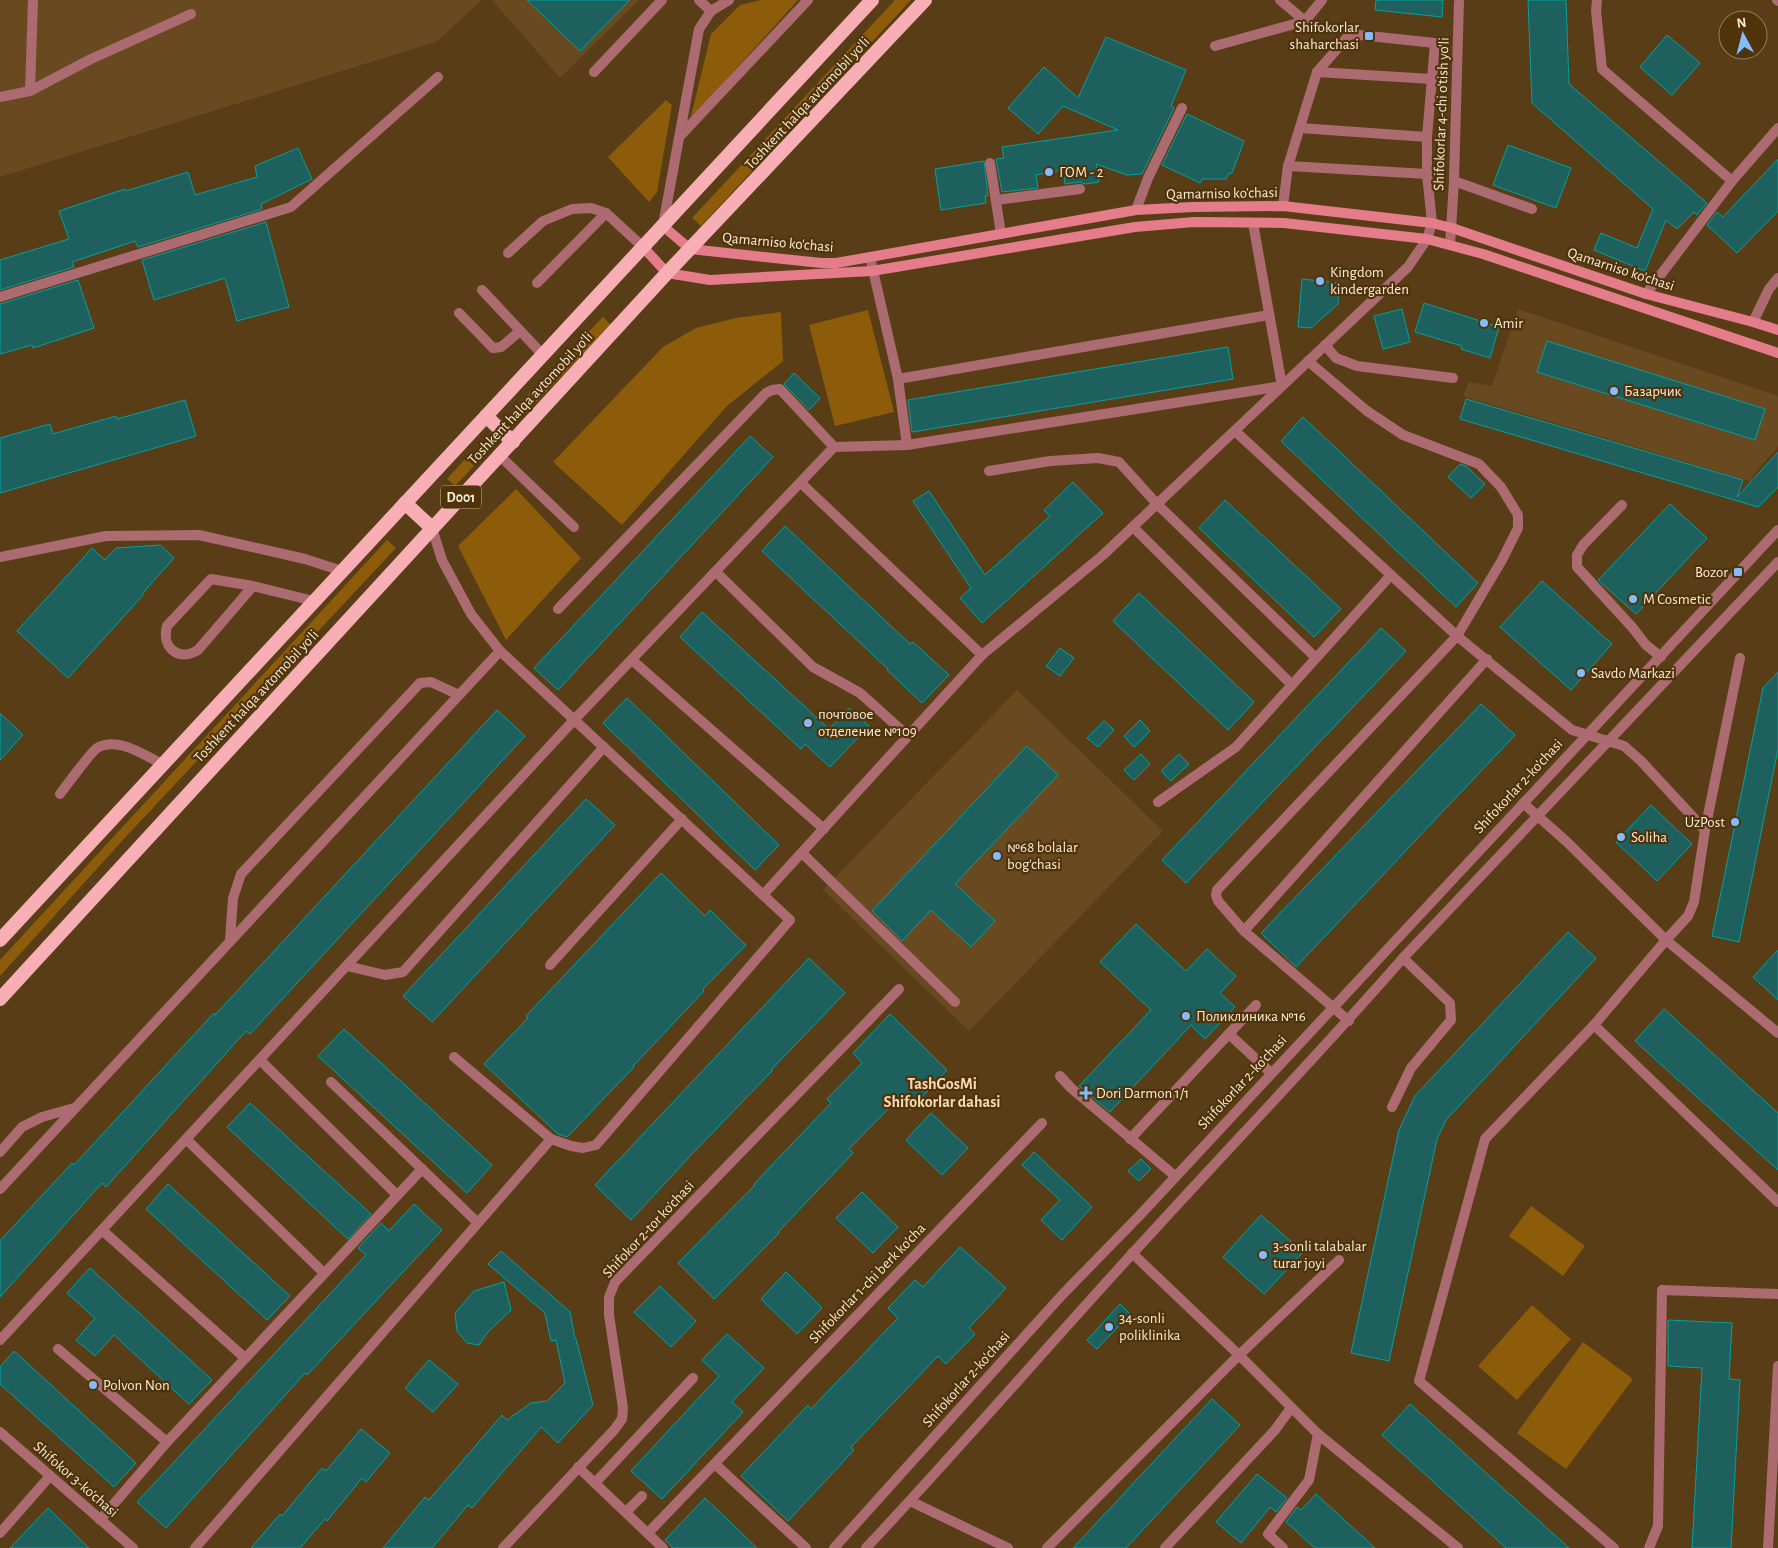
<svg xmlns="http://www.w3.org/2000/svg" width="1778" height="1548" font-family="'Alegreya Sans',sans-serif">
<rect width="100%" height="100%" fill="#593d17"/>
<g fill="#684920">
<polygon points="0,0 482,0 436,42 0,177"/>
<polygon points="492,0 639,0 560,78"/>
<polygon points="1518,309 1778,396 1778,447 1759,468 1750,481 1463,396 1469,382 1492,386"/>
<polygon points="1017,690 1163,831 969,1031 823,890"/>
</g>
<g fill="#8c5c0a">
<polygon points="761,0 798,0 690,120 711,34 740,5"/>
<polygon points="895,0 911,0 701,226 692,218"/>
<polygon points="666,100 672,105 657,192 649,202 608,157"/>
<polygon points="868,310 894,412 835,426 809,325"/>
<polygon points="781,312 783,361 727,406 622,525 553,462 663,347 696,328 736,318"/>
<polygon points="603,317 611,325 520,419 512,411"/>
<polygon points="466,458 474,466 455,486 447,479"/>
<polygon points="516,489 581,558 506,640 458,546"/>
<polygon points="387,540 396,548 122,841 0,976 0,960"/>
<polygon points="1531,1206 1585,1246 1563,1276 1509,1236"/>
<polygon points="1532,1305 1571,1339 1517,1400 1478,1366"/>
<polygon points="1583,1342 1633,1379 1566,1469 1517,1433"/>
</g>
<g fill="#1d605e" stroke="#03a19e">
<polygon points="527,0 630,0 580,51"/>
<polygon points="1376,0 1443,0 1442,17 1375,10"/>
<polygon points="1528,0 1566,0 1569,84 1707,203 1697,215 1694,212 1677,229 1666,220 1645,271 1594,250 1601,233 1637,248 1653,209 1532,103"/>
<polygon points="1667,35 1700,63 1672,95 1640,67"/>
<polygon points="1106,37 1186,70 1171,106 1174,108 1142,174 1127,175 1096,164 1099,182 1085,184 1080,182 1065,184 1063,170 1036,175 1038,188 1002,192 996,159 1004,158 1002,147 1118,130 1063,106 1038,134 1008,108 1044,67 1078,98"/>
<polygon points="1187,114 1244,141 1232,173 1229,173 1226,179 1202,179 1200,183 1162,165"/>
<polygon points="1508,145 1571,168 1556,208 1493,185"/>
<polygon points="298,148 312,179 261,204 262,209 138,247 135,241 72,262 74,267 0,290 0,260 69,239 59,211 125,189 126,191 188,172 195,195 257,177 255,166"/>
<polygon points="1778,159 1778,211 1737,253 1707,225 1717,212 1723,217"/>
<polygon points="984,161 988,196 985,196 986,203 941,210 935,169"/>
<polygon points="266,222 289,307 237,321 225,278 154,300 142,260"/>
<polygon points="1302,279 1339,283 1338,304 1311,328 1298,327"/>
<polygon points="78,280 94,328 33,348 32,345 0,354 0,304"/>
<polygon points="1424,303 1499,327 1490,358 1461,349 1462,346 1415,332"/>
<polygon points="1402,309 1410,342 1383,349 1374,316"/>
<polygon points="1547,341 1765,409 1755,440 1537,372"/>
<polygon points="1228,347 1233,379 912,432 908,400"/>
<polygon points="794,373 820,398 809,410 784,384"/>
<polygon points="1466,399 1743,480 1737,497 1778,452 1778,487 1758,507 1460,419"/>
<polygon points="185,400 196,436 0,493 0,438 50,424 53,434 116,416 117,419"/>
<polygon points="1303,417 1478,583 1456,607 1281,441"/>
<polygon points="750,436 773,457 558,690 534,668"/>
<polygon points="1460,464 1466,466 1485,484 1471,498 1448,477"/>
<polygon points="1073,482 1103,513 982,623 960,598 971,588 913,501 929,491 985,575 1050,516 1044,510"/>
<polygon points="1225,500 1341,609 1314,637 1199,528"/>
<polygon points="1670,504 1707,538 1636,614 1598,580"/>
<polygon points="785,526 910,644 913,642 949,675 922,703 887,670 888,669 762,551"/>
<polygon points="160,545 174,558 142,594 143,595 68,678 17,631 92,548 105,560 116,548"/>
<polygon points="1542,581 1612,644 1571,690 1500,627"/>
<polygon points="1139,593 1254,702 1228,730 1113,621"/>
<polygon points="702,612 829,729 849,708 869,726 830,767 805,744 801,749 680,637"/>
<polygon points="1381,628 1406,651 1186,883 1162,860"/>
<polygon points="1060,648 1074,658 1060,676 1046,666"/>
<polygon points="1778,672 1778,749 1739,942 1712,936 1763,688"/>
<polygon points="627,698 779,845 755,870 603,723"/>
<polygon points="1481,704 1515,735 1296,967 1261,933"/>
<polygon points="497,710 525,736 250,1034 246,1031 106,1187 102,1183 0,1297 0,1241 72,1163 74,1165 214,1013 215,1015"/>
<polygon points="0,713 23,735 0,760"/>
<polygon points="1140,720 1150,731 1134,747 1124,736"/>
<polygon points="1104,721 1114,730 1098,747 1087,738"/>
<polygon points="1027,746 1058,775 955,884 995,921 971,947 931,910 902,941 872,911"/>
<polygon points="1141,754 1150,764 1134,780 1124,770"/>
<polygon points="1179,754 1189,764 1171,781 1161,771"/>
<polygon points="586,799 615,825 432,1022 403,996"/>
<polygon points="1651,805 1692,844 1657,881 1616,842"/>
<polygon points="661,873 705,916 710,910 746,945 703,989 704,991 633,1066 634,1067 567,1137 558,1134 484,1064 528,1018 526,1016"/>
<polygon points="1136,924 1186,971 1207,949 1236,976 1220,993 1235,1007 1205,1039 1191,1025 1110,1112 1079,1086 1151,1010 1100,962"/>
<polygon points="1568,932 1596,958 1446,1120 1437,1139 1389,1361 1351,1353 1399,1130 1415,1096"/>
<polygon points="1778,950 1778,1000 1753,977"/>
<polygon points="809,958 845,993 771,1070 772,1071 691,1155 631,1220 595,1185"/>
<polygon points="1664,1009 1778,1113 1778,1170 1635,1041"/>
<polygon points="890,1014 947,1070 910,1110 898,1099 849,1149 853,1153 778,1232 779,1233 714,1299 678,1263 755,1185 754,1184 831,1103 827,1099 862,1063 853,1053"/>
<polygon points="344,1029 492,1165 467,1193 318,1056"/>
<polygon points="250,1103 371,1214 348,1239 227,1127"/>
<polygon points="931,1113 968,1148 942,1175 906,1140"/>
<polygon points="1034,1152 1092,1207 1062,1240 1041,1220 1060,1200 1022,1165"/>
<polygon points="1141,1159 1151,1169 1139,1181 1128,1171"/>
<polygon points="168,1184 290,1296 267,1320 146,1209"/>
<polygon points="862,1192 898,1227 873,1253 836,1218"/>
<polygon points="414,1204 442,1230 307,1375 305,1373 166,1528 137,1502 366,1255 358,1248 381,1223 389,1231"/>
<polygon points="1261,1215 1303,1252 1264,1294 1223,1257"/>
<polygon points="960,1247 1006,1288 969,1328 975,1334 946,1364 938,1356 851,1447 854,1450 788,1521 741,1476 808,1405 811,1409 898,1318 888,1308 915,1280 923,1287"/>
<polygon points="501,1251 570,1312 575,1339 576,1339 593,1405 558,1443 541,1427 472,1508 468,1505 432,1548 383,1548 425,1497 429,1500 502,1415 507,1420 531,1403 547,1401 565,1383 556,1340 551,1341 545,1313 488,1264"/>
<polygon points="90,1268 212,1380 189,1404 114,1335 95,1356 76,1340 95,1318 67,1293"/>
<polygon points="786,1272 822,1308 797,1334 761,1299"/>
<polygon points="504,1282 511,1310 487,1333 479,1345 467,1343 457,1331 455,1313 474,1291"/>
<polygon points="660,1286 696,1321 671,1347 634,1312"/>
<polygon points="1120,1304 1130,1314 1097,1349 1087,1340"/>
<polygon points="1668,1320 1732,1323 1729,1379 1740,1380 1731,1548 1692,1548 1702,1368 1668,1366"/>
<polygon points="727,1334 764,1368 732,1402 743,1412 662,1499 631,1471 719,1376 702,1360"/>
<polygon points="14,1351 136,1463 114,1487 0,1384 0,1367"/>
<polygon points="429,1360 458,1384 433,1412 405,1388"/>
<polygon points="1212,1399 1240,1425 1126,1548 1073,1548"/>
<polygon points="1410,1404 1569,1548 1506,1548 1382,1435"/>
<polygon points="361,1429 390,1453 366,1482 362,1478 327,1521 325,1519 300,1548 251,1548 280,1514 282,1516 322,1468 326,1471"/>
<polygon points="1257,1474 1287,1498 1276,1512 1270,1507 1241,1543 1216,1522"/>
<polygon points="1316,1494 1375,1548 1315,1548 1286,1522 1297,1507 1301,1510"/>
<polygon points="705,1498 757,1548 673,1548 665,1540"/>
<polygon points="48,1508 89,1548 10,1548"/>
</g>
<g fill="none" stroke-linecap="round" stroke-linejoin="round">
<g stroke="#ac6a71" stroke-width="10">
<polyline points="699,0 711,11"/>
<polyline points="1280,0 1305,21 1322,0"/>
<polyline points="1597,0 1596,11 1602,69 1732,181"/>
<polyline points="1777,0 1778,1"/>
<polyline points="1215,46 1305,21"/>
<polyline points="594,72 662,0"/>
<polyline points="1317,72 1432,79"/>
<polyline points="30,91 33,0"/>
<polyline points="0,97 30,91 91,59 191,14"/>
<polyline points="1300,128 1427,137"/>
<polyline points="680,136 808,0"/>
<polyline points="990,163 1001,234"/>
<polyline points="1288,166 1427,174"/>
<polyline points="1454,181 1532,209"/>
<polyline points="996,200 1080,189"/>
<polyline points="1283,206 1288,166 1317,72 1350,34 1435,43 1427,137 1427,174 1432,223"/>
<polyline points="1136,210 1148,178 1182,108"/>
<polyline points="663,225 699,29 711,11 729,0"/>
<polyline points="508,253 543,221 572,209 591,208 606,213"/>
<polyline points="870,257 898,379 1269,315"/>
<polyline points="537,283 606,213 643,247"/>
<polyline points="482,290 543,355"/>
<polyline points="1646,294 1732,181 1778,128"/>
<polyline points="459,313 493,348 501,347 520,331"/>
<polyline points="1753,322 1769,289 1778,278"/>
<polyline points="1325,345 1336,358 1357,366 1453,378"/>
<polyline points="1308,361 1367,411 1403,435 1479,464 1501,487 1518,515 1518,528 1502,560 1457,636 1217,890 1216,895 1218,901 1244,931 1349,1021"/>
<polyline points="898,379 907,445"/>
<polyline points="1235,431 1457,636 1572,730 1624,746 1641,761 1705,830"/>
<polyline points="500,456 574,527"/>
<polyline points="989,471 1050,461 1098,458 1119,462 1157,504 1316,658"/>
<polyline points="801,483 982,655"/>
<polyline points="1622,505 1583,545 1577,555 1577,567 1632,627 1646,645 1661,657"/>
<polyline points="1133,527 1292,685"/>
<polyline points="716,572 813,667 860,693 908,736"/>
<path d="M 253,586 L 198,650 C 179,662 161,648 167,626 L 211,579 L 253,586 L 314,601"/>
<polyline points="558,609 766,393 772,390 780,389 834,447"/>
<polyline points="632,660 824,829"/>
<polyline points="574,720 834,447 907,445 1282,386 1253,223"/>
<path d="M 60,794 C 67,785 90,753 97,748 C 117,736 144,755 162,764"/>
<polyline points="1158,802 1236,747 1391,575"/>
<polyline points="1523,803 1567,842 1666,940 1778,1033"/>
<polyline points="802,853 955,1002"/>
<polyline points="1244,931 1487,659"/>
<polyline points="230,940 233,898 241,874 420,683 431,682 459,695"/>
<polyline points="347,966 385,975 403,972 604,747"/>
<polyline points="1594,1025 1778,1202"/>
<polyline points="1229,1034 1271,1073"/>
<polyline points="260,1060 397,1195"/>
<polyline points="1060,1076 1071,1088 1175,1176"/>
<polyline points="1392,1107 1411,1068 1451,1020 1450,1003 1403,958"/>
<polyline points="186,1139 324,1273"/>
<polyline points="1130,1139 1256,1005"/>
<polyline points="0,1152 22,1127 42,1117 74,1108"/>
<polyline points="0,1189 500,651"/>
<polyline points="102,1230 245,1358"/>
<polyline points="58,1349 167,1442"/>
<polyline points="715,1464 806,1548"/>
<polyline points="595,1483 693,1378"/>
<polyline points="910,1501 1008,1548"/>
<polyline points="626,1512 642,1496"/>
<polyline points="648,1533 1042,1123"/>
<polyline points="1047,1548 1239,1355 1339,1260"/>
<polyline points="1165,1548 1275,1430 1291,1408"/>
<polyline points="1283,1548 1268,1534 1309,1480 1318,1434"/>
<polyline points="1614,1548 1419,1381 1485,1139 1594,1025 1666,940 1688,916 1694,902 1705,830 1740,658"/>
<polyline points="1649,1548 1658,1526 1662,1290 1778,1294"/>
<polyline points="1768,1548 1778,1366"/>
</g>
<g stroke="#ac6a71" stroke-width="10">
<polyline points="1450,245 1454,181 1459,0"/>
<polyline points="0,297 291,207 438,77"/>
<polyline points="432,528 442,560 471,614 500,651 790,920 596,1145 583,1148 571,1146 551,1139 454,1057"/>
<polyline points="0,557 106,536 199,535 305,559 342,571"/>
<polyline points="763,895 982,655 1103,555 1408,267 1427,239 1432,223"/>
<polyline points="550,965 682,819"/>
<polyline points="331,1082 422,1169"/>
<polyline points="1132,1253 1239,1355 1318,1434 1458,1548"/>
<polyline points="0,1340 574,720"/>
<polyline points="0,1432 133,1548"/>
<polyline points="578,1467 663,1548"/>
<polyline points="100,1520 167,1442 422,1169 477,1222"/>
<polyline points="0,1533 50,1476"/>
<polyline points="195,1548 551,1139"/>
<polyline points="503,1548 614,1430 622,1419 623,1408 609,1315 609,1297 615,1282 899,989"/>
</g>
<g stroke="#ac6a71" stroke-width="10">
<polyline points="834,1548 1062,1295 1140,1215 1778,530"/>
<path d="M 866,1548 C 964,1444 1057,1335 1154,1230 C 1237,1139 1322,1051 1403,958 L 1778,562"/>
</g>
<g stroke="#e57c8a" stroke-width="10">
<polyline points="663,226 690,249 821,263 836,263 1136,210 1193,207 1283,206 1432,223 1452,228 1646,294 1753,322 1778,330"/>
<polyline points="643,247 667,273 710,280 872,271 1135,227 1194,222 1284,223 1427,239 1483,254 1778,353"/>
</g>
<g stroke="#f8aeb5" stroke-width="14">
<polyline points="486,416 513,442"/>
<polyline points="405,503 432,528"/>
<polyline points="0,940 872,0"/>
<polyline points="0,999 667,273 925,0"/>
</g>
</g>
<g fill="#84bcfb" stroke="#4e330b" stroke-width="2">
<rect x="1364" y="31" width="10" height="10" rx="2.5"/>
<circle cx="1049" cy="172" r="5"/>
<circle cx="1320" cy="281" r="5"/>
<circle cx="1484" cy="323" r="5"/>
<circle cx="1614" cy="391" r="5"/>
<rect x="1733" y="567" width="10" height="10" rx="2.5"/>
<circle cx="1633" cy="599" r="5"/>
<circle cx="1581" cy="673" r="5"/>
<circle cx="808" cy="723" r="5"/>
<circle cx="1735" cy="822" r="5"/>
<circle cx="1621" cy="837" r="5"/>
<circle cx="997" cy="856" r="5"/>
<circle cx="1186" cy="1016" r="5"/>
<path d="M1083.5 1085.5h5v5h5v5h-5v5h-5v-5h-5v-5h5z"/>
<circle cx="1263" cy="1255" r="5"/>
<circle cx="1109" cy="1327" r="5"/>
<circle cx="93" cy="1385" r="5"/>
</g>
<g text-anchor="middle" stroke-width="4.5" stroke-linejoin="round" paint-order="stroke">
<rect fill="#4e330b" stroke="#c8b499" stroke-width="1" x="441" y="485.5" width="40" height="23" rx="4"/>
<g font-size="14" font-weight="bold" fill="#fcebd6">
<text x="461" y="502">D001</text>
</g>
<g font-size="15" fill="#fcebd6" stroke="#4e330b" text-anchor="start">
<text x="1359" y="32" text-anchor="end">Shifokorlar<tspan x="1359" dy="17">shaharchasi</tspan></text>
<text x="1059" y="177">ГОМ - 2</text>
<text x="1330" y="277">Kingdom<tspan x="1330" dy="17">kindergarden</tspan></text>
<text x="1494" y="328">Amir</text>
<text x="1624" y="396">Базарчик</text>
<text x="1728" y="577" text-anchor="end">Bozor</text>
<text x="1643" y="604">M Cosmetic</text>
<text x="1591" y="678">Savdo Markazi</text>
<text x="818" y="719">почтовое<tspan x="818" dy="17">отделение №109</tspan></text>
<text x="1725" y="827" text-anchor="end">UzPost</text>
<text x="1631" y="842">Soliha</text>
<text x="1007" y="852">№68 bolalar<tspan x="1007" dy="17">bog'chasi</tspan></text>
<text x="1196" y="1021">Поликлиника №16</text>
<text x="1096" y="1098">Dori Darmon 1/1</text>
<text x="1273" y="1251">3-sonli talabalar<tspan x="1273" dy="17">turar joyi</tspan></text>
<text x="1119" y="1323">34-sonli<tspan x="1119" dy="17">poliklinika</tspan></text>
<text x="103" y="1390">Polvon Non</text>
</g>
<g font-size="15" fill="#fcebd6" stroke="#4e330b">
<text transform="translate(807 103) rotate(-47)" y="5">Toshkent halqa avtomobil yo'li</text>
<text transform="translate(1441 114) rotate(-88)" y="5">Shifokorlar 4-chi o'tish yo'li</text>
<text transform="translate(1222 193) rotate(-1)" y="5">Qamarniso ko'chasi</text>
<text transform="translate(778 242) rotate(5)" y="5">Qamarniso ko'chasi</text>
<text transform="translate(1621 269) rotate(18)" y="5">Qamarniso ko'chasi</text>
<text transform="translate(530 398) rotate(-47)" y="5">Toshkent halqa avtomobil yo'li</text>
<text transform="translate(256 696) rotate(-47)" y="5">Toshkent halqa avtomobil yo'li</text>
<text transform="translate(1518 786) rotate(-47)" y="5">Shifokorlar 2-ko'chasi</text>
<text transform="translate(1242 1082) rotate(-47)" y="5">Shifokorlar 2-ko'chasi</text>
<text transform="translate(648 1229) rotate(-47)" y="5">Shifokor 2-tor ko'chasi</text>
<text transform="translate(867 1283) rotate(-46)" y="5">Shifokorlar 1-chi berk ko'cha</text>
<text transform="translate(966 1379) rotate(-48)" y="5">Shifokorlar 2-ko'chasi</text>
<text transform="translate(76 1479) rotate(41)" y="5">Shifokor 3-ko'chasi</text>
</g>
<g font-size="16" font-weight="bold" fill="#fbdab1" stroke="#4e330b">
<text x="942" y="1089">TashGosMi<tspan x="942" dy="18">Shifokorlar dahasi</tspan></text>
</g>
</g>
<g transform="translate(1743 35) rotate(353)"><circle r="24" fill="#4e330b" stroke="#947d5c"/>
<path d="M0-4L9 19L0 12L-9 19Z" fill="#84bcfb"/>
<text y="-8" font-size="14" font-weight="bold" text-anchor="middle" fill="#fcebd6">N</text>
</g>
</svg>
